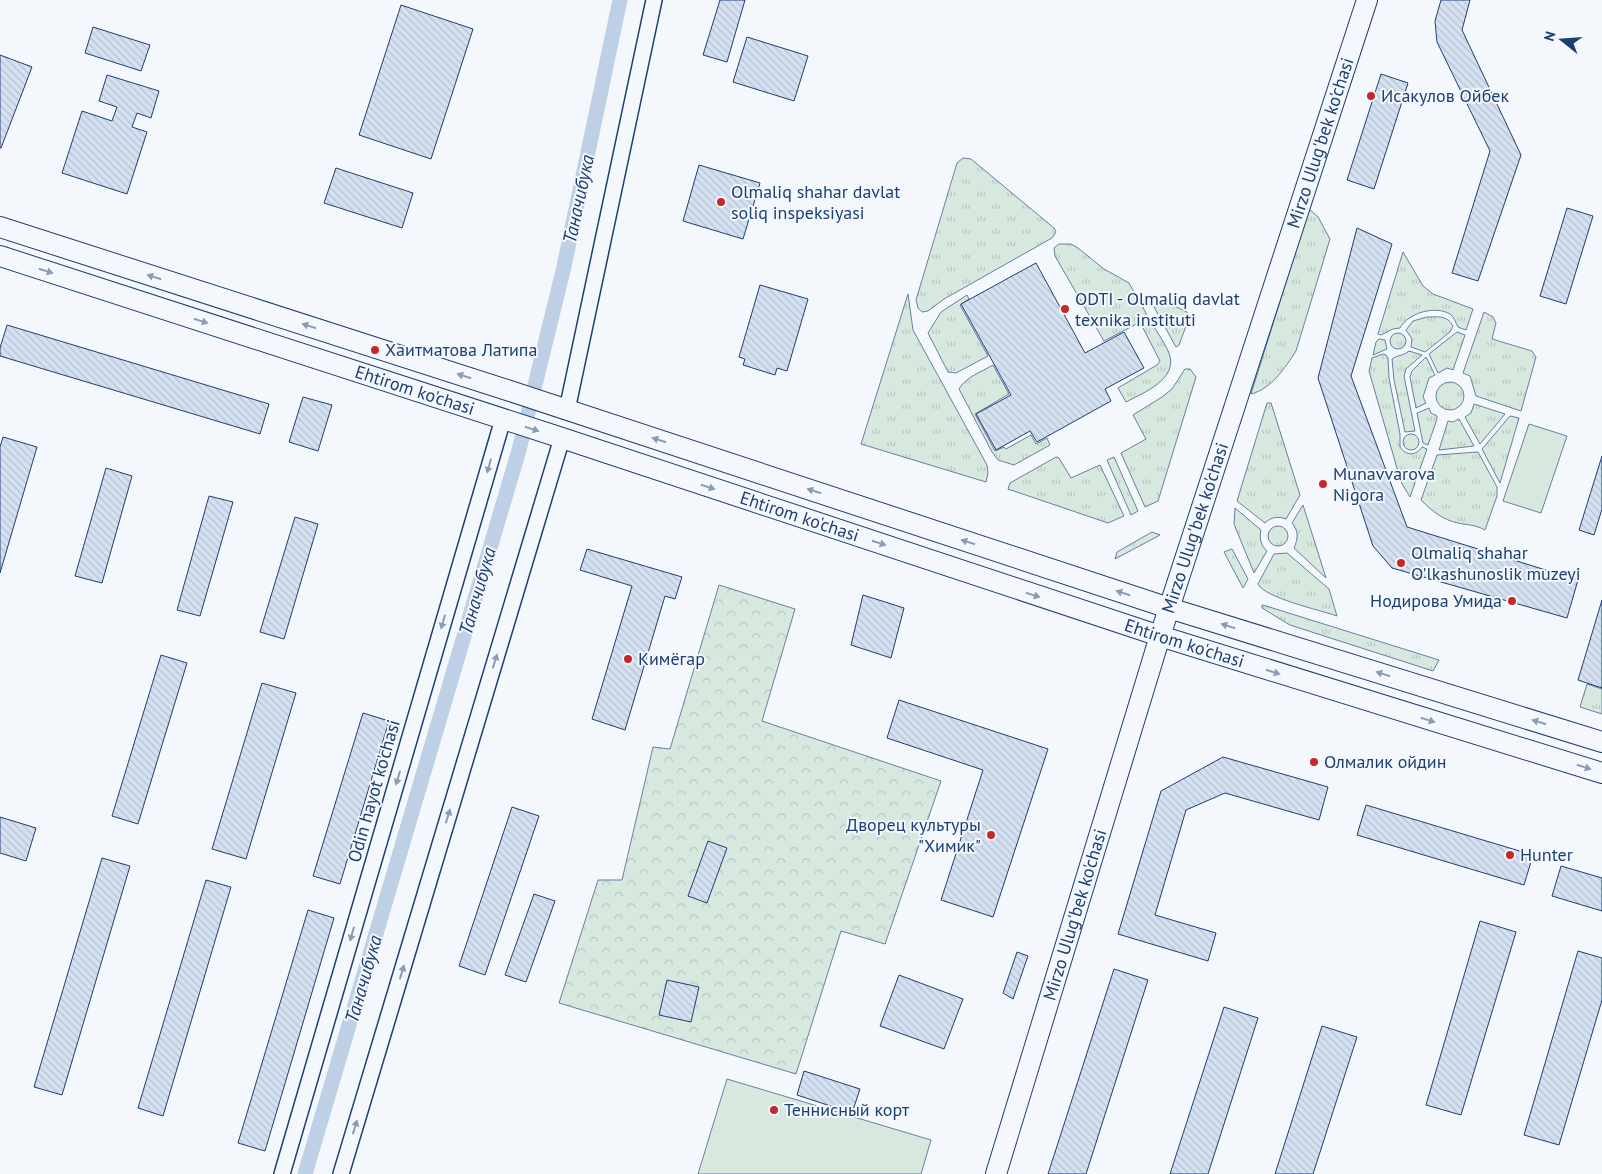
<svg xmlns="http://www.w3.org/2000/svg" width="1602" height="1174" font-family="'PT Sans',sans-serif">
<defs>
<pattern id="grass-tufts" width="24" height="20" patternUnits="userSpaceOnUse" patternTransform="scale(1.25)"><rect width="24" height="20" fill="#d7e8df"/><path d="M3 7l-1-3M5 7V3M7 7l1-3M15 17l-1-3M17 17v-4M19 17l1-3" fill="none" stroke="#b8c8c3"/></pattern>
<pattern id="park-crowns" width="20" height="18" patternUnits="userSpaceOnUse" patternTransform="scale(1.25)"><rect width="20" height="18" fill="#d7e8df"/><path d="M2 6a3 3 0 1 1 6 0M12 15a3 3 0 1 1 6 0" fill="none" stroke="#b8c8c3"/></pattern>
<pattern id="building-back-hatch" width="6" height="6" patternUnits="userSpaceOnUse" patternTransform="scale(1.25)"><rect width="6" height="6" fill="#d5e0f0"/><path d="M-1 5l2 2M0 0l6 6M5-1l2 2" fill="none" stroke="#b6c1d1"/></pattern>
</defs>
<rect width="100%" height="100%" fill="#f4f7fb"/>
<g fill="url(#grass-tufts)" stroke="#687fa3">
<polygon points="963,158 971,159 1054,228 1056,232 1052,238 944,299 928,311 922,312 918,308 916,300 957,163"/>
<path d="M 1309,209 L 1318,217 L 1330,239 L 1296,351 C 1285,368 1271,389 1251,394 Z"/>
<polygon points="1059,244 1071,244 1078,248 1104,269 1129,283 1146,313 1146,319 1104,341 1055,256 1054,248"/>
<path d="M 1403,252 L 1423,286 L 1433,294 L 1473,309 L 1466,330 L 1458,327 C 1456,323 1454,317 1450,314 C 1435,305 1408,313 1400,328 L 1393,329 L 1381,335 L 1378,334 Z"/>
<polygon points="908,294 913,330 987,465 988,473 986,482 861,444"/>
<polygon points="967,295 969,299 960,305 988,356 956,373 948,372 928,333 941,312"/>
<polygon points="1153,295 1187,312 1189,318 1179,345 1176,347 1149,298"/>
<polygon points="1484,312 1493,317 1496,323 1492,339 1532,351 1536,357 1521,411 1476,396 1470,376 1463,373"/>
<path d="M 1427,317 C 1438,317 1447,315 1453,326 L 1450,332 L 1425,352 L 1411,347 L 1412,339 L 1406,330 L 1413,321 Z"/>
<path d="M 1150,323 L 1153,325 C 1158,334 1165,343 1169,353 C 1179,379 1143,393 1126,402 L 1118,388 L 1157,365 L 1160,361 L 1143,328 Z"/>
<polygon points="1457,332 1465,335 1453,370 1447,368 1438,373 1429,354"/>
<circle cx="1398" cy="341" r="8"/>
<polygon points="1379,339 1385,340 1387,349 1373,355 1376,342"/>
<path d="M 1409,351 L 1422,355 L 1406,369 L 1404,376 L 1415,431 L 1405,432 L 1394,380 L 1392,359 C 1397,355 1403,356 1409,351 Z"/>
<path d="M 1383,354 L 1386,355 L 1388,358 L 1389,378 L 1400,434 L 1400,447 C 1406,456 1416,456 1422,447 L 1427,449 L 1410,497 L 1401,482 L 1369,371 L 1372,358 Z"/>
<polygon points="1426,357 1435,375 1429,378 1423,397 1426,403 1416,408 1410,377 1412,371"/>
<path d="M 993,365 L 1009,394 L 975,414 L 995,451 L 1004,447 L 1006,449 L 1031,435 L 1036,444 L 1047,438 L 1050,445 L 1014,465 L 998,460 L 992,452 L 959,389 C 966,377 981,372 993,365 Z"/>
<polygon points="1185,369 1190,369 1196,377 1158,501 1145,507 1121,453 1146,439 1133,415 1162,397 1172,389"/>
<circle cx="1450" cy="396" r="14"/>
<path d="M 1267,403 L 1271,403 L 1300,495 L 1286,519 C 1278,516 1271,517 1265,523 L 1237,501 Z"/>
<polygon points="1474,404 1505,414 1480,444 1465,417 1471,413"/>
<polygon points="1429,408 1431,413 1437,416 1437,419 1428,445 1423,443 1417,413"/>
<polygon points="1510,416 1519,418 1500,483 1482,449"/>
<polygon points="1459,419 1474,446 1439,450 1448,421 1453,422"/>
<circle cx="1411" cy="442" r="8"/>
<path d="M 1478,452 L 1497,487 L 1497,496 L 1485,530 C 1476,525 1468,525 1458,523 C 1443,520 1432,511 1421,500 L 1437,455 Z"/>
<polygon points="1056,457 1059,458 1071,478 1100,465 1124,516 1108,523 1008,489 1010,483"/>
<polygon points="1114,457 1138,511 1131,515 1107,460"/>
<path d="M 1303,505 L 1326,578 L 1294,548 C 1298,539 1299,531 1292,523 Z"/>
<path d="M 1235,508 L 1261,530 C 1259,538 1261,546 1267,551 L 1254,573 L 1234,524 Z"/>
<circle cx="1278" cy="536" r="10"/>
<polygon points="1152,532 1160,535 1115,559 1117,552"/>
<polygon points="1232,549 1248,579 1243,588 1224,552"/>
<path d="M 1287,553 L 1329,589 L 1337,616 C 1320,610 1265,598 1258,584 L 1274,554 Z"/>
<polygon points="1262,605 1263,605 1439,660 1433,671 1290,625 1262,608"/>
<polygon points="1587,684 1602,689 1602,714 1580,707"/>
</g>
<polygon fill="url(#park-crowns)" stroke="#687fa3" points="719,585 795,609 762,721 941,781 885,944 841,931 796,1074 559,1003 598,880 622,880 653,747 670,749"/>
<g fill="#d7e8df" stroke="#687fa3">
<polygon points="1529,424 1567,436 1541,513 1503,501"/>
<polygon points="727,1079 931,1140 921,1174 698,1174"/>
</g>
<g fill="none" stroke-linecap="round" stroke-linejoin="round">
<polyline stroke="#bed0e5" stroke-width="15" points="305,1174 519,450 563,271 620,0"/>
</g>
<g fill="url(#building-back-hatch)" stroke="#1d3f73">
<polygon points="720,0 745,0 727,62 703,55"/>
<polygon points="1441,0 1470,0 1462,30 1521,155 1478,281 1452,273 1490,151 1437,42 1435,21"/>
<polygon points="401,5 473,29 431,159 359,135"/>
<polygon points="93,27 150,45 141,71 85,53"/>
<polygon points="747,37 808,56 794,101 733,82"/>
<polygon points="0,55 32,67 1,148 0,148"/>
<polygon points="1381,74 1408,83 1374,189 1347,180"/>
<polygon points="107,75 159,91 151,118 137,113 132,127 147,132 127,194 62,173 82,111 112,121 117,107 99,101"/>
<polygon points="699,165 760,183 743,239 683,221"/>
<polygon points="336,168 413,193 402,228 324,203"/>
<polygon points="1567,208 1593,216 1566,304 1540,296"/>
<polygon points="1357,228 1392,244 1351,376 1407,527 1578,580 1567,618 1392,568 1373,546 1318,378"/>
<polygon points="1036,263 1085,353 1124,332 1144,368 1105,389 1111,401 1037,442 1030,431 996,450 976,414 1011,395 961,304"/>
<polygon points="760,285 808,299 787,371 777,368 775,375 743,365 745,359 739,357"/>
<polygon points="7,325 269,404 260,434 0,356 0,348"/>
<polygon points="303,397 332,405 318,451 289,442"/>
<polygon points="3,437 37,447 0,573 0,447"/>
<polygon points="1602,456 1602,509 1594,535 1579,530"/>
<polygon points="106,468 132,476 102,583 75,576"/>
<polygon points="209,496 233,502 200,616 177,610"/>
<polygon points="295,517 318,524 284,639 260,632"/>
<polygon points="587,549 682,577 675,599 665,596 625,730 592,719 632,586 580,570"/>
<polygon points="863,595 904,608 891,658 851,645"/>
<polygon points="1602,600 1602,688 1578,680"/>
<polygon points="161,655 187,663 138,824 112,816"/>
<polygon points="262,683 296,693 246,859 212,849"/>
<polygon points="899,700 1048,749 993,917 941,900 983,770 887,738"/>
<polygon points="363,713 389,721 340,884 313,876"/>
<polygon points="1223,757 1328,787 1319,820 1225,793 1186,810 1155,915 1216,933 1208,961 1118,934 1161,791"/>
<polygon points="1366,805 1533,855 1524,885 1357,835"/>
<polygon points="512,807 539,816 485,975 459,966"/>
<polygon points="0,817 36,828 26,861 0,853"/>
<polygon points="708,841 727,848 707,903 688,896"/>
<polygon points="102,858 130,866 62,1095 34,1087"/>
<polygon points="1561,866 1602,878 1602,911 1552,896"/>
<polygon points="206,880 231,887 163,1116 138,1108"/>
<polygon points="534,894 555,901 526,982 505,975"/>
<polygon points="308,910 334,918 265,1151 238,1143"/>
<polygon points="1480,921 1516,932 1461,1115 1426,1105"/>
<polygon points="1578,951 1602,958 1602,1000 1559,1145 1524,1135"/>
<polygon points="1017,952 1028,956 1013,999 1003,993"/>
<polygon points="1114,969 1148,980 1086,1174 1048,1174"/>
<polygon points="899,975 963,999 944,1049 880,1026"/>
<polygon points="667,980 699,987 691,1022 659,1015"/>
<polygon points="1224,1007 1258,1018 1208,1174 1170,1174"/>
<polygon points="1322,1026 1357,1037 1313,1174 1275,1174"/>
<polygon points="804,1071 860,1089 852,1113 797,1095"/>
</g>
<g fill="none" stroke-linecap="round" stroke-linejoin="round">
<g stroke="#1d3f73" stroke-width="18">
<g id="minor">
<polyline points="567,410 654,0"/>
<polyline points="282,1174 503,419"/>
<polyline points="341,1174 562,438"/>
</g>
</g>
<g stroke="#1d3f73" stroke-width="22">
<g id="major">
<polyline points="0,227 510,391 1169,608 1602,742"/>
<path id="s1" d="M 0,256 L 562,438 L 1160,636 L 1602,773"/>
<path id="s2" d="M 996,1174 L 1160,636 L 1367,0"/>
</g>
</g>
<use href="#minor" stroke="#f4f7fb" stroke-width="15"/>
<use href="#major" stroke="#f4f7fb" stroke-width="20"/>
</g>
<defs><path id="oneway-solid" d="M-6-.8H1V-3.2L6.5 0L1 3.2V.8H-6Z" transform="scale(1.25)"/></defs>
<g fill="#889bb7">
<use href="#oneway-solid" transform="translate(46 271) rotate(18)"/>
<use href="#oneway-solid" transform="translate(154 277) rotate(-162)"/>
<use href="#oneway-solid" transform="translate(201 321) rotate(18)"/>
<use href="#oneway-solid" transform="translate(309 326) rotate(-162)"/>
<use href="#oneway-solid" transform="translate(464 376) rotate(-162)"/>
<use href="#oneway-solid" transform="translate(532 429) rotate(18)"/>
<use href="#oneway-solid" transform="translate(659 440) rotate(-162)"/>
<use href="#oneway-solid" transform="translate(489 466) rotate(106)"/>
<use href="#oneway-solid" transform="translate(708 487) rotate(18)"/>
<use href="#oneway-solid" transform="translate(814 491) rotate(-162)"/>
<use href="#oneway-solid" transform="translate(968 542) rotate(-162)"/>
<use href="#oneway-solid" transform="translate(879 543) rotate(18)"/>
<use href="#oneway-solid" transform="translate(1123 593) rotate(-162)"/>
<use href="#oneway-solid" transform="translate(1033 595) rotate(18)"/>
<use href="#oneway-solid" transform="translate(443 622) rotate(106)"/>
<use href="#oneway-solid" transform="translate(1228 626) rotate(-163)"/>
<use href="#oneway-solid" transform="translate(495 661) rotate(-73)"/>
<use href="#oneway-solid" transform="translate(1273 672) rotate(17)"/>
<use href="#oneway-solid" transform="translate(1383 674) rotate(-163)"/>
<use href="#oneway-solid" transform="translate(1428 720) rotate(17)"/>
<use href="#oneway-solid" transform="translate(1539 722) rotate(-163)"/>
<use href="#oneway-solid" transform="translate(1584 767) rotate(17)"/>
<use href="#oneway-solid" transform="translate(398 778) rotate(106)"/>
<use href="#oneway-solid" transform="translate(448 816) rotate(-73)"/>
<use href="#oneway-solid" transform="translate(352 934) rotate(106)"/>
<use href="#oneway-solid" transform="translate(402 972) rotate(-73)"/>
<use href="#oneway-solid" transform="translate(355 1127) rotate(-73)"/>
</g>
<g fill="#c62828" stroke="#f4f7fb" stroke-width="2">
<circle cx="1371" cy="96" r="5"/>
<circle cx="721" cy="202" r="5"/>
<circle cx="1065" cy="309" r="5"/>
<circle cx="375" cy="350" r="5"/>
<circle cx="1323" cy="484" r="5"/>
<circle cx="1401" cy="563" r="5"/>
<circle cx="1512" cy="601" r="5"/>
<circle cx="628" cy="659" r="5"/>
<circle cx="1314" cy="762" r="5"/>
<circle cx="991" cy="835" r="5"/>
<circle cx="1510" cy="855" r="5"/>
<circle cx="774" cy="1110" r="5"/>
</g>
<g text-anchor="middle" stroke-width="4" stroke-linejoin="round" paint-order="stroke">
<g font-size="18" fill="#1d3f73" stroke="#f4f7fb" text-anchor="start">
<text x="1381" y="102">Исакулов Ойбек</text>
<text x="731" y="198">Olmaliq shahar davlat<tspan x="731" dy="21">soliq inspeksiyasi</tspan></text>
<text x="1075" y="305">ODTI - Olmaliq davlat<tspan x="1075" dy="21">texnika instituti</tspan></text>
<text x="385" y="356">Хаитматова Латипа</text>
<text x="1333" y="480">Munavvarova<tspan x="1333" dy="21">Nigora</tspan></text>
<text x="1411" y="559">Olmaliq shahar<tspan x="1411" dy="21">O'lkashunoslik muzeyi</tspan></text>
<text x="1502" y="607" text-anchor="end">Нодирова Умида</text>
<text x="638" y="665">Кимёгар</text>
<text x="1324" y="768">Олмалик ойдин</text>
<text x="981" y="831" text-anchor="end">Дворец культуры<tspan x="981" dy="21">"Химик"</tspan></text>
<text x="1520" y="861">Hunter</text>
<text x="784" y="1116">Теннисный корт</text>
</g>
<g font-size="18" fill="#1d3f73" stroke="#f4f7fb">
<text dy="6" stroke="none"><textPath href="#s2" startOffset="1081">Mirzo Ulug'bek ko'chasi</textPath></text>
<text dy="6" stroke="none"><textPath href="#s1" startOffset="436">Ehtirom ko'chasi</textPath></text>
<text dy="6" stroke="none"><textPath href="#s1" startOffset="841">Ehtirom ko'chasi</textPath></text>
<text dy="6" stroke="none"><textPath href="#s2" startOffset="676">Mirzo Ulug'bek ko'chasi</textPath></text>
<text dy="6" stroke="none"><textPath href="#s1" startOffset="1246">Ehtirom ko'chasi</textPath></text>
<text transform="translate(374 791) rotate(-74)" y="6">Odin hayot ko'chasi</text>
<text dy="6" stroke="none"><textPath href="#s2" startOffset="271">Mirzo Ulug'bek ko'chasi</textPath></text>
</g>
<g font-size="19" font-style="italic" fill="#1d3f73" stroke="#f4f7fb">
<text transform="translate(578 199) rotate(-78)" y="7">Таначибука</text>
<text transform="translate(477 591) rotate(-74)" y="7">Таначибука</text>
<text transform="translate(363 979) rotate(-74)" y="7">Таначибука</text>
</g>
</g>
<g transform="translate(1562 40) rotate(287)" stroke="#f4f7fb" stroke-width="4" paint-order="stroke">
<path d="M0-4L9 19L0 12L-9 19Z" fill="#1d3f73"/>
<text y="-8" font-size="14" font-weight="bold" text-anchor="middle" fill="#1d3f73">N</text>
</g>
</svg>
